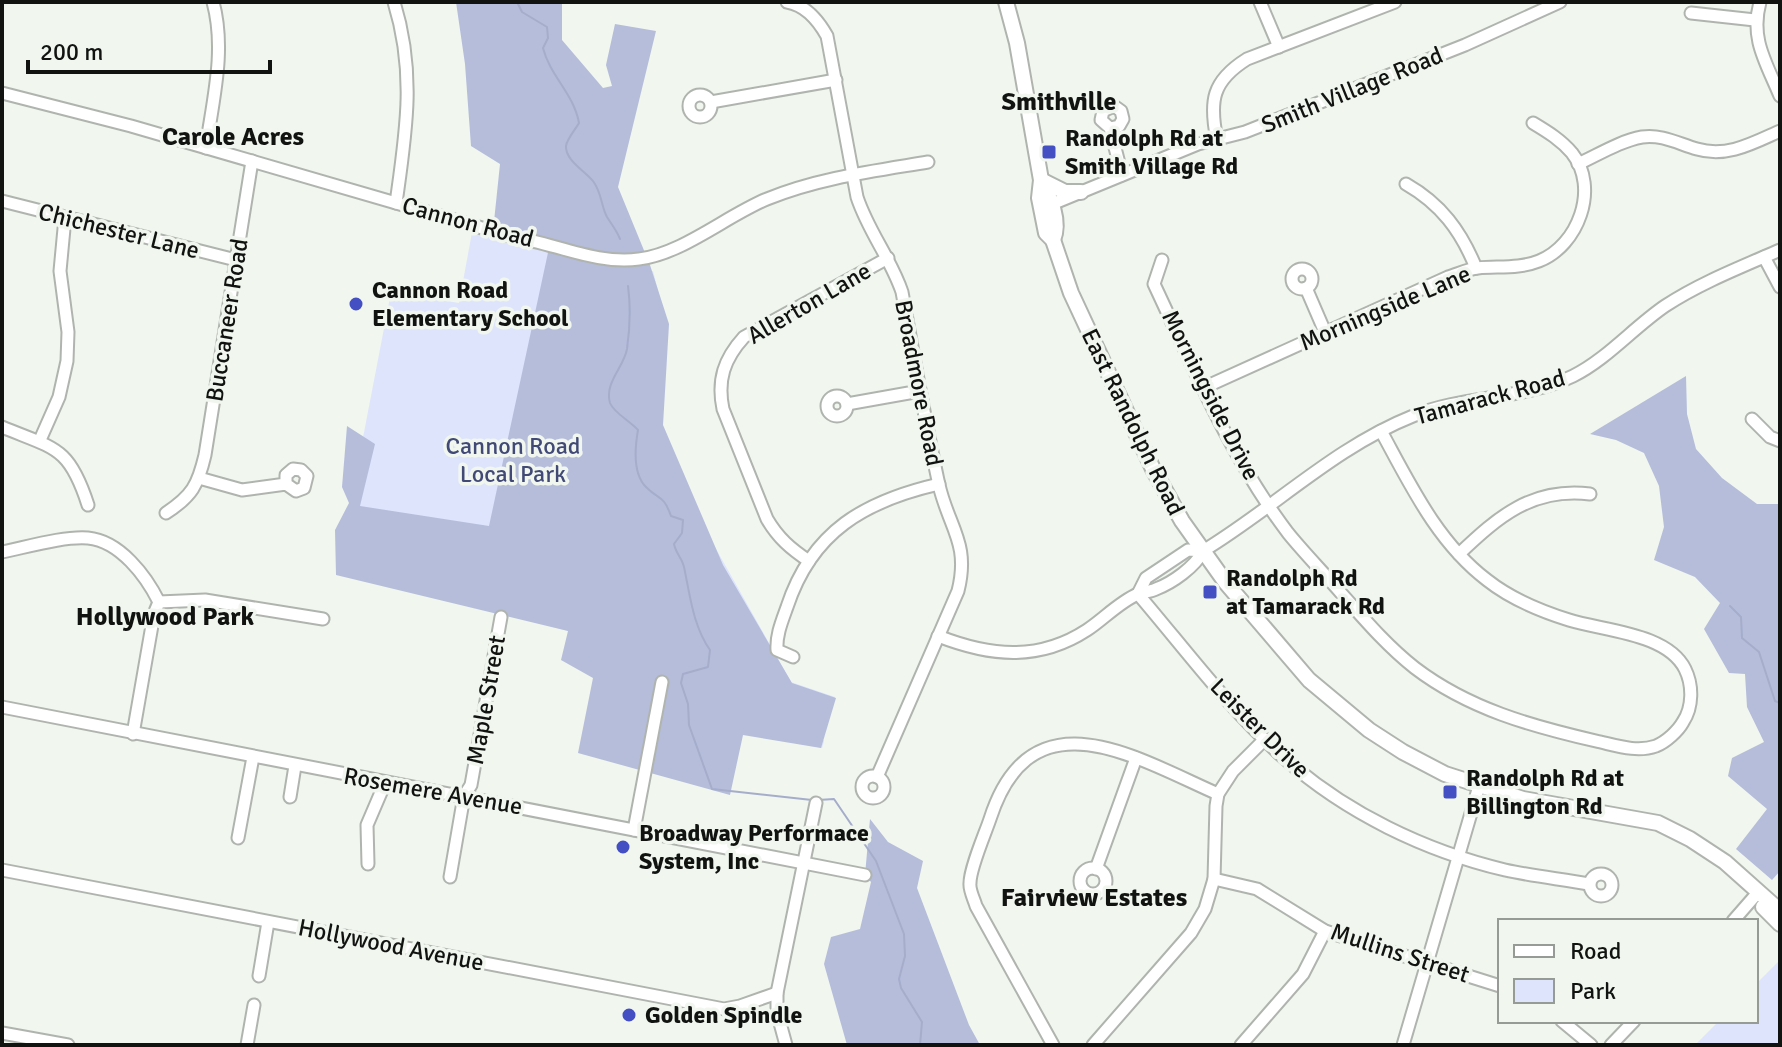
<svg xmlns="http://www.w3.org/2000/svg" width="1782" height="1047" font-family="Signika,sans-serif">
<rect width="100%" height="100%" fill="#f1f6ef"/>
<g fill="#dde4fc">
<polygon points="473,227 640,274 653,271 667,326 655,395 667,462 791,682 835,697 821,735 824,741 822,748 742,733 670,658 508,615 337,573 391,292 459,303"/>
<polygon points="1780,960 1780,1045 1695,1045 1719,1021 1756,1021 1756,984"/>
</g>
<g fill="#b5bddb">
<polygon points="456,2 562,2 562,40 603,88 612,86 606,65 615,24 656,31 618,187 650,265 669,324 663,425 723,565 792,683 836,698 821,748 743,735 730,795 578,753 593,678 561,660 568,631 336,575 335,530 349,503 342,487 347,426 375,444 360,506 489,526 549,248 493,231 500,164 471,146 465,64"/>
<polygon points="1686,376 1687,414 1696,449 1722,478 1757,504 1780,504 1780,871 1772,880 1736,849 1767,809 1728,776 1732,758 1764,742 1747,707 1745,674 1729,673 1704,629 1720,603 1695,577 1654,560 1664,527 1659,486 1644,453 1616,440 1590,434"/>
<polygon points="870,819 888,842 923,861 917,888 969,1025 980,1045 847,1045 824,964 831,937 860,929 871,882 865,875"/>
</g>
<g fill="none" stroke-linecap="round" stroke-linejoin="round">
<g stroke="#a5adcb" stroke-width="2">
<path d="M 517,2 L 522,12 L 547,27 L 548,38 L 543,48 C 550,76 574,94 579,123 C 575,130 567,139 566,146 C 565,160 585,171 593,181 C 602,193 601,206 607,217 C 612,225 617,231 620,239"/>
<path d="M 628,286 C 631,308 630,328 627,349 C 624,367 604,383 610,403 C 614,413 630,421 638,430 C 635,447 633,474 646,487 C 660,501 663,494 671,516 L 683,520 L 682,533 L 674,544 C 676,554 682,558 684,567 C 690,595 693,626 710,650 L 708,667 L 683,674 L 681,683 L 688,704 L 689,725 L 712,789 L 812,800"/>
<polyline points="1730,606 1741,617 1742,638 1759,652 1775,701 1780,703"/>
<polyline points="818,800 834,799 876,861 904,934 905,956 899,979 901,988 922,1022 920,1045"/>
</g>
<g stroke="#b0b4ae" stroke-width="15">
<g id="minor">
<path d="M 394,2 C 416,73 406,132 396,203"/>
<path d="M 787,2 C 806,5 818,20 827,36 L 857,197 C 868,231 891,259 902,292 C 914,357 925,421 939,485 C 949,528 970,543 958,591 L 877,777"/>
<polyline points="1260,2 1279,47"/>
<path d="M 1760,2 C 1750,39 1766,62 1780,96"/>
<polyline points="1691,13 1755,20"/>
<path d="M 2,93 L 131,126 L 513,237 C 554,243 597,265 639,259 C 682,254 726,216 767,199 C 818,178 874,171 928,162"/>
<circle cx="700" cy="106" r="11"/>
<polyline points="711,102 836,80"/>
<polyline points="1110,128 1119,126 1123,119 1121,111 1114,106 1103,111 1101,120 1110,128 1122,175"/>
<path d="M 1217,140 C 1209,101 1212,81 1247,59 L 1395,2"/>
<path d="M 206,148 C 213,99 226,50 213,2"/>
<path d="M 1578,164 C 1598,155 1620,141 1642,137 C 1662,134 1679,144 1697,149 C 1727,158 1753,143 1780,131"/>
<path d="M 1406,184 C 1441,204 1461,231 1476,268"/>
<polyline points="2,201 236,260"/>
<polyline points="1052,204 1198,144 1245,132 1465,45 1560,2"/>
<polyline points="1764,257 1780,287"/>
<path d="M 1162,260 L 1154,284 C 1194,369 1231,458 1288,533 C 1305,554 1324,573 1341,593 C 1364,619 1387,646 1415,668 C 1469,709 1531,726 1596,741 C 1615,745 1636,753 1656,746 C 1666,742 1678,731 1683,722 C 1693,707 1693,685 1685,669 C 1667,633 1604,631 1569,620 C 1540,611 1511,599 1487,580 C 1437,542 1410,484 1381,431"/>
<circle cx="1302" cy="279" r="10"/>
<polyline points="1306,288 1325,332"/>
<path d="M 1203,388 L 1448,277 C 1458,274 1468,269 1478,268 C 1498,266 1519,269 1539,261 C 1578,246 1600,188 1572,153 C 1561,140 1548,132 1533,123"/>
<circle cx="837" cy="406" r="10"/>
<polyline points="847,404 920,391"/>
<polyline points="1752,419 1770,437 1780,441"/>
<path d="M 2,427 C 55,449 69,446 88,505"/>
<polyline points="40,440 59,397 67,361 68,332 60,271 65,218"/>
<polyline points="199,478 242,490 286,484 296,491 304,488 307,476 301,470 293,469 286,475 286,484"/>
<path d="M 166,513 C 192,496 198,485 205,455 L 252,161"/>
<path d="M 2,552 C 27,547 64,536 88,538 C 120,541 146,576 159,602"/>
<path d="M 1459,554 C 1498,517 1532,487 1590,494"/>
<path d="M 809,561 C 791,549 778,538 767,519 L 723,409 C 717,380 724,359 744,337 L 888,258"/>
<path d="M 1138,594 C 1185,649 1230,710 1284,758 C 1346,813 1425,851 1505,870 C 1532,876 1561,879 1589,884"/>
<polyline points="1138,594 1146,578 1188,550 1203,551"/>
<polyline points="159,602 205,600 323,619"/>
<path d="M 938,636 C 989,656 1038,662 1087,630 C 1104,619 1119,602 1138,594 C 1143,592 1150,592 1156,589 C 1172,583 1195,567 1203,551 C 1274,508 1335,447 1413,416 C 1464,395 1523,400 1573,376 C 1607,359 1633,328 1665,306 C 1700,283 1741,267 1780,250"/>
<path d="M 793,657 L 777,650 C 776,635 782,621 787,607 C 812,531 865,501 939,484"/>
<polyline points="2,707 865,875"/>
<polyline points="133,734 154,614 159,602"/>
<circle cx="873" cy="787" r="11"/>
<polyline points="290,797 295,766"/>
<polyline points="634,830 662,682"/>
<polyline points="238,838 253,757"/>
<polyline points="368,864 367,825 385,783"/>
<circle cx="1093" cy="881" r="13"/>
<polyline points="1096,869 1136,758"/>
<polyline points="2,870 724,1009 740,1006 777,993"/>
<circle cx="1601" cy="885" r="11"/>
<polyline points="450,877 464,796 471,785 501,617"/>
<polyline points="1214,879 1257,889 1325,931 1500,986"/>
<polyline points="1733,921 1754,897"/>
<polyline points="259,976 268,922"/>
<polyline points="1562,1021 1591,1045"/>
<polyline points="2,1033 68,1045"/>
<polyline points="247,1045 254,1005"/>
<polyline points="786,1045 777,1012 777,993 816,803"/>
<path d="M 1053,1045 L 976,906 C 974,899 969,890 970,883 C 970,868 985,834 990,819 C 1031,691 1136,758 1218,794"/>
<polyline points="1093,1045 1191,933 1205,909 1214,879 1216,806 1218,794 1233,771 1265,739"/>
<polyline points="1241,1045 1303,974 1325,931"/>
<polyline points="1403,1045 1479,786"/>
<polyline points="1611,1045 1634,1021"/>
</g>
</g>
<g stroke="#b0b4ae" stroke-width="18">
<g id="major">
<polyline points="1006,2 1017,43 1041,180 1039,198 1046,233 1053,240 1071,293 1153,469 1182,521 1226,583 1309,680 1369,730 1403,752 1445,774 1523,799 1658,823 1690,839 1725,862 1780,911"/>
<path d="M 1041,180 C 1050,197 1061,221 1053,240"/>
<polyline points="1041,180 1065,192 1081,192"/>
<polyline points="1763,907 1780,924"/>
</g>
</g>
<use href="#minor" stroke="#fff" stroke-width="11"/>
<use href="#major" stroke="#fff" stroke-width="14"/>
</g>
<g fill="#444fc3" stroke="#f1f6ef" stroke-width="3">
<rect x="1041" y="144" width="16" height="16" rx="4"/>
<circle cx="356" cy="304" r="8"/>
<rect x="1202" y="584" width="16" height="16" rx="4"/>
<rect x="1442" y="784" width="16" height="16" rx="4"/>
<circle cx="623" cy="847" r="8"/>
<circle cx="629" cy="1015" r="8"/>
</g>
<g text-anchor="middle" stroke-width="7" stroke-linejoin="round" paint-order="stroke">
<g font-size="24" fill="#111311" stroke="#f1f6ef">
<text transform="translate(1352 90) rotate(-22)" y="8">Smith Village Road</text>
<text transform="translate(468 222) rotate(15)" y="8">Cannon Road</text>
<text transform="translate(119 231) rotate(14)" y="8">Chichester Lane</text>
<text transform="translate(809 303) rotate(-30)" y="8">Allerton Lane</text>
<text transform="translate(1385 308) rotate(-23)" y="8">Morningside Lane</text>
<text transform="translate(227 320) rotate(-81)" y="8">Buccaneer Road</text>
<text transform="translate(919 383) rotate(79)" y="8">Broadmore Road</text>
<text transform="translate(1211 395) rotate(63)" y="8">Morningside Drive</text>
<text transform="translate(1490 397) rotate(-15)" y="8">Tamarack Road</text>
<text transform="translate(1133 422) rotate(64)" y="8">East Randolph Road</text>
<text transform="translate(486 700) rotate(-80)" y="8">Maple Street</text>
<text transform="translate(1260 728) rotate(45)" y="8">Leister Drive</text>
<text transform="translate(433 791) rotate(10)" y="8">Rosemere Avenue</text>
<text transform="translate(391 945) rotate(11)" y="8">Hollywood Avenue</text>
<text transform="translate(1400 953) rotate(18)" y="8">Mullins Street</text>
</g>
<g font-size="24" font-weight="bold" fill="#111311" stroke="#f1f6ef" text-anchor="start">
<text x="1065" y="146">Randolph Rd at<tspan x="1065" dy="28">Smith Village Rd</tspan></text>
<text x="372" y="298">Cannon Road<tspan x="372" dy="28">Elementary School</tspan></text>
<text x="1226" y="586">Randolph Rd<tspan x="1226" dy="28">at Tamarack Rd</tspan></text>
<text x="1466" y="786">Randolph Rd at<tspan x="1466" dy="28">Billington Rd</tspan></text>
<text x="639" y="841">Broadway Performace<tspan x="639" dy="28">System, Inc</tspan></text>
<text x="645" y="1023">Golden Spindle</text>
</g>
<g font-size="24" fill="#414a76" stroke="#f1f6ef">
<text x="513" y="454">Cannon Road<tspan x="513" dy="28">Local Park</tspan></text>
</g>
<g font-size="26" font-weight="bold" fill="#111311" stroke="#f1f6ef">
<text x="1059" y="110">Smithville</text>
<text x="233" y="145">Carole Acres</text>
<text x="165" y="625">Hollywood Park</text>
<text x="1094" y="906">Fairview Estates</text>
</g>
</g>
<rect width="1782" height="1047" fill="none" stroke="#111311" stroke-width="8"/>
<rect x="1498" y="919" width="260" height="104" fill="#f1f6ef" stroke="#979b96" stroke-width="2"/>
<rect x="1514" y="945" width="40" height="12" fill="#ffffff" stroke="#979b96" stroke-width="2"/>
<text x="1570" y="959" font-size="24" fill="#111311">Road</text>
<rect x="1514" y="979" width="40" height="24" fill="#dde4fc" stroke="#979b96" stroke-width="2"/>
<text x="1570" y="999" font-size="24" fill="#111311">Park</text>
<path d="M28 60v12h242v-12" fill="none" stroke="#111311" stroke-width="4"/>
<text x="40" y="60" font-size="24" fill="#111311" stroke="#f1f6ef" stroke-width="6" paint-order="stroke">200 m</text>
</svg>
